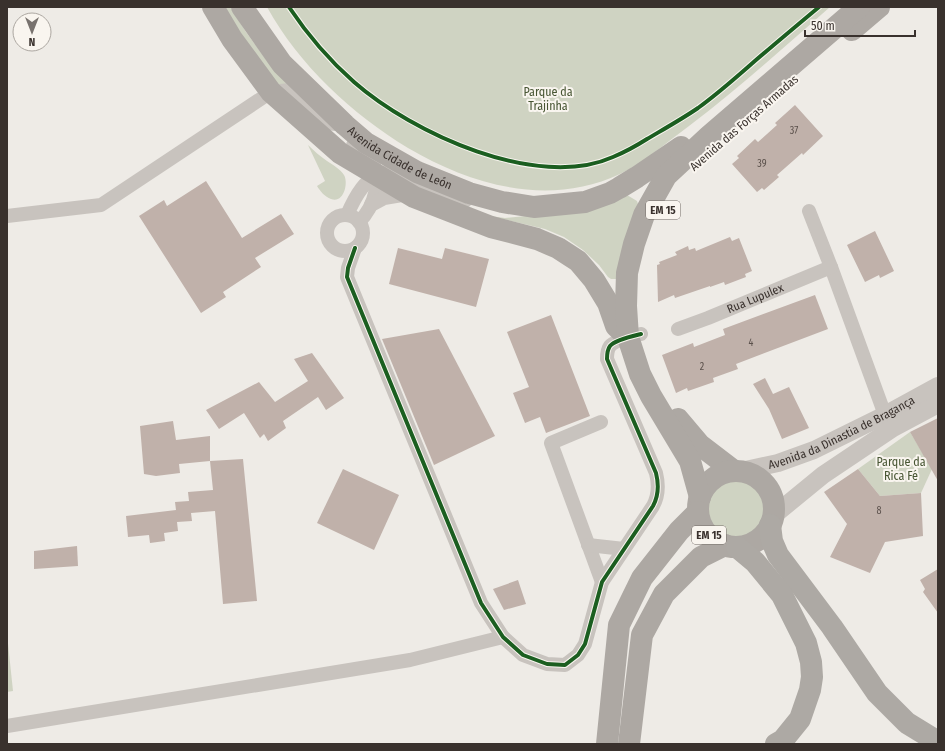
<svg xmlns="http://www.w3.org/2000/svg" width="945" height="751" font-family="'Fira Sans Condensed',sans-serif">
<rect width="100%" height="100%" fill="#eeebe6"/>
<g fill="#cfd3c2">
<polygon points="222,7 230,7 246,32 267,61 308,106 303,111 272,77"/>
<path d="M 267,7 L 830,7 C 784,47 738,89 689,126 C 667,142 645,162 620,174 C 549,207 473,186 408,148 C 352,114 299,65 267,7 Z"/>
<path d="M 308,145 C 314,151 320,156 327,161 C 333,165 340,169 344,175 C 349,184 343,204 331,199 C 325,197 320,191 317,186 L 325,181 Z"/>
<polygon points="627,195 637,201 639,207 616,279 611,279 608,277 599,265 583,250 564,237 545,229 490,216 505,218 526,216"/>
<polygon points="910,432 932,469 921,493 880,496 858,469"/>
<circle cx="737" cy="509" r="29"/>
<polygon points="7,634 13,691 7,692"/>
</g>
<g fill="#c0b1aa">
<polygon points="795,105 823,136 803,155 802,153 777,175 779,177 764,190 762,188 757,192 732,164 739,158 737,156 755,139 758,142 777,125 775,123"/>
<polygon points="206,181 242,238 281,214 294,234 255,258 261,267 223,292 226,297 201,313 139,216 164,200 167,206"/>
<polygon points="875,231 894,271 880,278 879,275 865,282 847,245"/>
<polygon points="730,237 732,241 739,238 752,271 745,274 746,277 725,285 724,282 710,287 710,286 675,298 674,295 658,302 657,265 660,264 659,262 677,255 675,252 688,246 689,250 695,248 696,251"/>
<polygon points="398,248 442,259 445,248 489,259 476,307 389,284"/>
<polygon points="815,295 828,329 736,364 738,369 713,378 714,382 688,391 687,388 676,393 662,355 693,343 694,347 725,335 723,329"/>
<polygon points="551,315 590,416 546,433 540,417 525,423 513,393 529,387 507,332"/>
<polygon points="439,329 495,436 434,465 382,339"/>
<polygon points="312,353 344,398 326,410 318,397 283,421 286,428 268,441 264,434 260,438 244,413 219,429 206,410 259,382 275,402 308,381 294,359"/>
<polygon points="765,378 773,394 789,387 809,428 782,439 769,409 753,384"/>
<polygon points="938,418 938,481 910,432"/>
<polygon points="173,421 176,440 210,436 210,461 179,464 180,473 156,476 144,474 140,426"/>
<polygon points="243,459 257,601 223,604 215,511 191,513 192,521 177,522 178,531 164,533 165,541 150,543 149,535 128,537 126,516 176,510 175,502 189,501 188,492 213,490 210,461"/>
<polygon points="343,469 399,495 374,550 317,523"/>
<polygon points="858,469 880,496 921,493 923,536 885,542 870,573 830,557 847,524 824,492"/>
<polygon points="77,546 78,566 34,569 34,551"/>
<polygon points="938,569 938,613 923,592 925,589 920,580"/>
<polygon points="518,580 526,604 504,610 493,589"/>
</g>
<g fill="none" stroke-linecap="round" stroke-linejoin="round">
<g stroke="#c8c3be" stroke-width="14">
<path d="M 353,145 C 358,149 367,153 370,159 C 384,178 374,207 359,222"/>
<polyline points="371,205 384,198 408,194"/>
<polyline points="809,211 831,267 885,415"/>
<path d="M 347,215 C 354,199 366,174 387,172 C 404,171 430,190 447,196 C 453,198 459,200 465,201"/>
<circle cx="345" cy="233" r="18"/>
<polyline points="7,216 101,205 271,92 290,90 327,123 345,125 345,126"/>
<path d="M 355,248 L 348,268 L 347,277 L 481,603 L 503,637 L 523,655 L 547,664 L 565,665 L 578,655 L 585,644 L 602,582 L 653,506 C 659,495 659,485 656,473 L 607,359 C 607,355 607,350 610,346 C 615,340 633,336 641,334"/>
<path id="s1" d="M 678,329 L 708,318 L 831,267"/>
<polyline points="601,422 551,443 602,582"/>
<polyline points="588,545 624,549"/>
<polyline points="7,726 410,660 503,637"/>
</g>
<g stroke="#c8c3be" stroke-width="18">
<path id="s2" d="M 741,471 L 778,463 L 814,450 L 885,415 L 938,386"/>
<polyline points="773,516 823,475 893,428 938,404"/>
</g>
<g stroke="#ada8a3" stroke-width="22">
<polyline points="213,7 232,39 271,92 340,153 414,197 491,227 537,239 558,248 578,261 594,280 608,303 616,326 627,337"/>
<path id="s3" d="M 242,7 L 282,64 L 345,125 L 366,143 L 417,172 L 469,193 L 502,202 L 534,207 L 585,202 L 610,193 L 619,188 L 637,177 L 681,147"/>
<polyline points="852,30 879,7"/>
<polyline points="678,419 700,445 734,471"/>
<circle cx="736" cy="509" r="38"/>
<polyline points="700,497 690,461 651,396 640,374 628,337 626,306 627,273 634,244 644,215 666,176 709,136 859,7"/>
<polyline points="607,744 619,625 642,578 679,531 698,512"/>
<polyline points="629,744 642,635 664,594 701,557 725,545"/>
</g>
<g stroke="#ada9a4" stroke-width="22">
<polyline points="770,525 772,541 778,555 832,627 877,693 907,723 938,742"/>
<polyline points="737,547 755,562 782,595 806,643 811,662 812,677 810,690 800,719 783,740 776,744"/>
</g>
<g stroke="#f9f5ef" stroke-width="6">
<g id="cycleway">
<path d="M 289,7 C 307,34 329,60 354,82 C 412,133 537,191 613,157 C 625,152 636,146 647,139 C 664,129 682,119 698,108 C 716,95 732,81 748,67 C 771,47 795,27 819,7"/>
<path d="M 355,248 L 348,268 L 347,277 L 481,603 L 503,637 L 523,655 L 547,664 L 565,665 L 578,655 L 585,644 L 602,582 L 653,506 C 659,495 659,485 656,473 L 607,359 C 607,355 607,350 610,346 C 615,340 633,336 641,334"/>
</g>
</g>
<use href="#cycleway" stroke="#1b5e20" stroke-width="4"/>
</g>
<g text-anchor="middle" stroke-width="4" stroke-linejoin="round" paint-order="stroke">
<g font-size="10" fill="#5b514c">
<text x="794" y="134">37</text>
<text x="762" y="167">39</text>
<text x="751" y="346">4</text>
<text x="702" y="370">2</text>
<text x="879" y="514">8</text>
</g>
<g fill="#f9f5ef" stroke="#736c67" stroke-width="1">
<rect x="646" y="201" width="34" height="18" rx="3"/>
<rect x="692" y="526" width="34" height="18" rx="3"/>
</g>
<g font-size="11" font-weight="bold" fill="#39312d">
<text x="663" y="214">EM 15</text>
<text x="709" y="539">EM 15</text>
</g>
<g font-size="12" fill="#475533" stroke="#f9f5ef">
<text x="548" y="96">Parque da<tspan x="548" dy="14">Trajinha</tspan></text>
<text x="901" y="466">Parque da<tspan x="901" dy="14">Rica Fé</tspan></text>
</g>
<g font-size="12" fill="#39312d" stroke="#f9f5ef">
<text transform="translate(744 123) rotate(-41)" y="4">Avenida das Forças Armadas</text>
<text dy="4" stroke="none"><textPath href="#s3" startOffset="222">Avenida Cidade de León</textPath></text>
<text dy="4" stroke="none"><textPath href="#s1" startOffset="83">Rua Lupulex</textPath></text>
<text dy="4" stroke="none"><textPath href="#s2" startOffset="108">Avenida da Dinastia de Bragança</textPath></text>
</g>
</g>
<rect width="945" height="751" fill="none" stroke="#39312d" stroke-width="16"/>
<g transform="translate(32 32) rotate(180)"><circle r="19" fill="#f9f5ef" stroke="#aca7a1"/>
<path d="M0-3L7 15L0 10L-7 15Z" fill="#78726e"/>
<text y="-6" font-size="11" font-weight="bold" text-anchor="middle" fill="#39312d">N</text>
</g>
<path d="M805 30v6h110v-6" fill="none" stroke="#39312d" stroke-width="2"/>
<text x="811" y="30" font-size="12" fill="#39312d" stroke="#f9f5ef" stroke-width="3" paint-order="stroke">50 m</text>
</svg>
